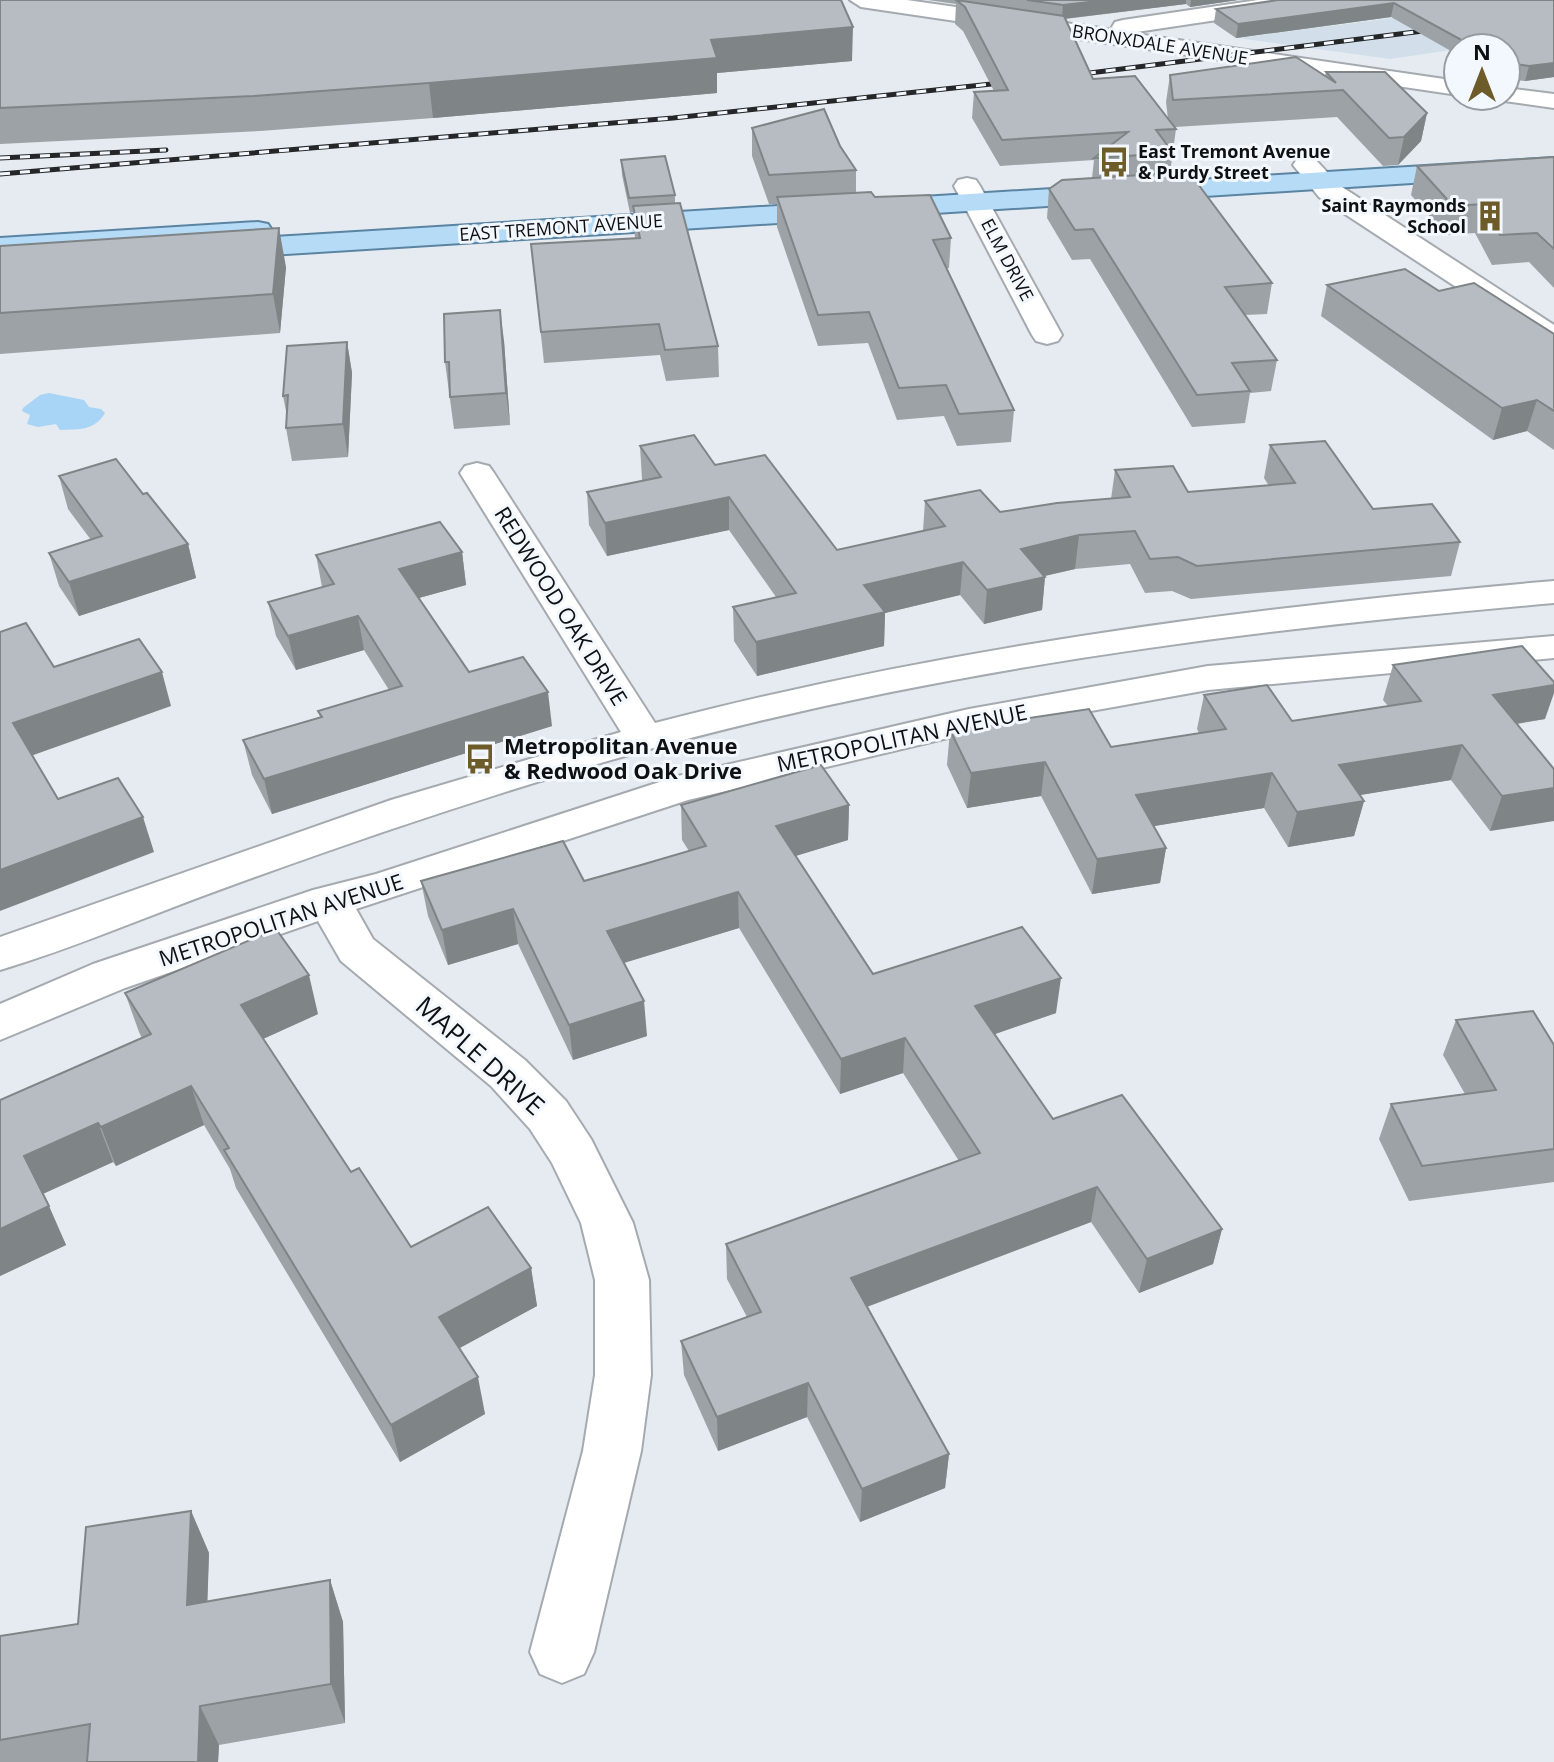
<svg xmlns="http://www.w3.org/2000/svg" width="1554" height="1762" font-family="'Open Sans',sans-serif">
<rect width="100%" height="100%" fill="#e5ebf0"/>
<polygon fill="#d2dfea" points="1470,8 1458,49 1390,59 1238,38"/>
<path fill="#a8d4f6" d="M 49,393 L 84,400 L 89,407 L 101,409 L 105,413 C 94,431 80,429 60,430 L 56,424 L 38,427 L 27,424 L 30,415 L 22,411 L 23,408 L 40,395 Z"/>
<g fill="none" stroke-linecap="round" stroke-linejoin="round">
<g stroke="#a4aaaf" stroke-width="4">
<g id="minor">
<polygon points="850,0 907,0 1114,30 1112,27 1115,22 1123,20 1258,0 1314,0 1303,7 1130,33 1458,81 1458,95 861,7"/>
<polygon points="1506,88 1554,94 1554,108 1497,100 1494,96 1506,96"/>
<polygon points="1306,157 1315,159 1339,185 1554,325 1554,347 1543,344 1319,197 1293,165 1297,159"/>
<polygon points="967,178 976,180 980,186 1062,335 1058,341 1047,344 1036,341 1032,335 954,186 958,180"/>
<path d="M 477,463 L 489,466 L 494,473 L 655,723 C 950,646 1251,607 1554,581 L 1554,603 C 1241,630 928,670 625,756 C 488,795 353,841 219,890 C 147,916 74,948 0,970 L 0,937 L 391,800 L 621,732 L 460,473 L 465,466 Z"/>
<polygon points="1554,636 1554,658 1208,690 969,733 688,800 356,909 373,939 525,1060 566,1101 591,1139 633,1223 649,1280 651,1375 641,1451 594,1652 584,1674 562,1683 540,1674 530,1652 583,1451 595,1375 595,1280 581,1223 552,1163 530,1129 491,1086 341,961 318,921 125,988 0,1040 0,1004 93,964 313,890 376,874 678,776 969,709 1208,666"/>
</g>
</g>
<g stroke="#5b84a3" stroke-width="4">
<polygon id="major" points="1554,158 1554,174 223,258 213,255 209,249 213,243 223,241 0,254 0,238 258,222 268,224 272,230 268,236 258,238"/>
</g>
<use href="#minor" fill="#fff" fill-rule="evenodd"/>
<use href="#major" fill="#b6dbf7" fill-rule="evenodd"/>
<g stroke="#242628" stroke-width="5">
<g id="rail">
<polyline points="1066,76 1439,29"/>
<polyline points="0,158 166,150"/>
<polyline points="0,174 673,118 1010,82"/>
</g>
</g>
<use href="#rail" stroke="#f2f8fe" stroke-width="3" stroke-dasharray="10" stroke-linecap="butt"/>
</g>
<g fill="#9da2a6">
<polygon points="0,0 852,61 717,73 717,93 433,118 260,131 0,144"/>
<polygon points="928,0 1238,0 1190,7 1186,4 1065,19 1093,79 1168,119 1166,102 1170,75 1325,76 1326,72 1427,113 1421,141 1398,165 1383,166 1337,117 1175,127 1176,129 1170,173 1272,283 1267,314 1245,315 1277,360 1271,391 1250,393 1245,423 1192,427 1090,259 1072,260 1047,218 1049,189 1092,178 1094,160 1000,166 972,118 974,92 994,91 963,31 955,24 956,4"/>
<polygon points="1278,0 1554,0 1554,77 1525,81 1506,79 1506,48 1458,48 1458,55 1391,17 1236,38 1214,23 1216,9"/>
<polygon points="752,128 840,146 856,170 856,192 875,197 951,238 949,268 947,268 1014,410 1011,442 957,446 944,416 897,420 868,343 818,346 777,227 777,204 769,204 752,156"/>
<polygon points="1554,157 1554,288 1529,262 1492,265 1475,233 1446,235 1411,195 1417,166"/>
<polygon points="621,160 675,195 675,204 718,346 719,377 666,381 660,355 544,363 531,244 635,238 633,212 630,213 622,175"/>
<polygon points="0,246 286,267 280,333 0,354"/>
<polygon points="1327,285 1439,291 1554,334 1554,450 1527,431 1493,440 1321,316"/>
<polygon points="504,341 510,425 454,429 445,362"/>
<polygon points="347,342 352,373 348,457 292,461 286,428 287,416 283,396"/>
<polygon points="1270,445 1373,509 1460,542 1451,576 1191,599 1172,591 1145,593 1130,564 1075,569 1045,576 1042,610 984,624 960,595 885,613 884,646 757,676 734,641 733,607 776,597 729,530 607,556 589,525 587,492 643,481 642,479 640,446 715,465 837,550 923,531 925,501 1000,512 1111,499 1115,470 1188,492 1269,486 1264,478"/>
<polygon points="59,476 143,494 188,544 196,578 79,616 59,586 49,553 91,540 68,509"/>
<polygon points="462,552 466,585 419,598 469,672 552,726 272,814 252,775 243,740 320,717 318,711 389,690 364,650 296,670 276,636 268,602 322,587 316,555"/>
<polygon points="1393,665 1545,719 1517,724 1554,769 1490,831 1451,780 1360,795 1364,801 1354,836 1288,847 1264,808 1154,826 1166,848 1160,883 1092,894 1041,796 967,808 947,765 950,730 1111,747 1199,733 1197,729 1204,695 1292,721 1388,706 1383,700"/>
<polygon points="681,805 849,805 848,840 795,856 873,974 1056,1013 995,1034 1053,1119 1222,1229 1213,1264 1139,1293 1091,1222 867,1307 949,1454 945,1488 860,1522 807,1417 718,1451 684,1375 681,1341 747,1317 727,1279 726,1244 959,1161 903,1073 840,1094 739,928 624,963 647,1036 573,1060 518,944 448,965 428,916 421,881 584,881 689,851 682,840"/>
<polygon points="125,993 318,1014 263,1039 351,1172 411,1247 531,1268 537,1306 459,1348 485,1414 400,1462 236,1188 230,1169 204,1125 116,1166 113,1162 43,1194 66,1245 0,1276 0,1100 142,1038 139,1032"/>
<polygon points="1456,1020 1554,1045 1554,1182 1409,1201 1379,1139 1391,1104 1465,1094 1443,1055"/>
<polygon points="191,1511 209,1553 207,1602 330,1580 343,1622 345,1723 219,1745 218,1762 0,1762 0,1636 78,1624"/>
</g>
<g fill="#7f8487">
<polygon points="1107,0 1186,0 1186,4 1062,19 1063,5"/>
<polygon points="1191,0 1238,0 1190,7"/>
<polygon points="1394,3 1391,17 1236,38 1238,24"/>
<polygon points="853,27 852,61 717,73 717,93 433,118 429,83 711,40"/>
<polygon points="1554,63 1554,77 1525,81 1529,66"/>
<polygon points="1427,113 1421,141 1398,165 1404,137"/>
<polygon points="279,228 286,267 280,333 273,294"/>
<polygon points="500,310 504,341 510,425 506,393"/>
<polygon points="347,342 352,373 348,457 343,424"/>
<polygon points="1537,400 1527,431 1493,440 1502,408"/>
<polygon points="729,497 729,530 607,556 605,523"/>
<polygon points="1079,535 1075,569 1017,582 1021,549"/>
<polygon points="188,544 196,578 79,616 69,582"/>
<polygon points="462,552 466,585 404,602 399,569"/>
<polygon points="963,562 960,595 885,613 884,646 757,676 756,642 864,585"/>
<polygon points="1045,577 1042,610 984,624 987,590"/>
<polygon points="358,616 364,650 296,670 288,636"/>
<polygon points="162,672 171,706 25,758 13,723"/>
<polygon points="1554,685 1554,693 1545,719 1482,729 1493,695"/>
<polygon points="548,692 552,726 272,814 264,779"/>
<polygon points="1462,745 1451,780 1330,800 1339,765"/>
<polygon points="1045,762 1041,796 967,808 971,773"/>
<polygon points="1272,773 1264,808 1130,830 1136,795"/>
<polygon points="1554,788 1554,821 1490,831 1502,796"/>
<polygon points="1364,801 1354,836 1288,847 1297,812"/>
<polygon points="849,805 848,840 776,862 776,826"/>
<polygon points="143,817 154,852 0,911 0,870"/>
<polygon points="1166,848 1160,883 1092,894 1097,859"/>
<polygon points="738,892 739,928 610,967 607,931"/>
<polygon points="513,909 518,944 448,965 442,930"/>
<polygon points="309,975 318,1014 252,1044 241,1005"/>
<polygon points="1061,978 1056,1013 972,1042 975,1006"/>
<polygon points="644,1001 647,1036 573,1060 569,1025"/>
<polygon points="905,1038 903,1073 840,1094 841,1059"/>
<polygon points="191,1086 204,1125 116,1166 101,1127"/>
<polygon points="98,1123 113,1162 40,1195 24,1156"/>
<polygon points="1097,1187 1091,1222 850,1313 851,1278"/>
<polygon points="49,1206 66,1245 0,1276 0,1229"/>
<polygon points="1222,1229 1213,1264 1139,1293 1147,1259"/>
<polygon points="531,1268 537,1306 447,1355 439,1317"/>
<polygon points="478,1377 485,1414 400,1462 391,1425"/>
<polygon points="808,1383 807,1417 718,1451 717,1417"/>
<polygon points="949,1454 945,1488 860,1522 862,1489"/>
<polygon points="191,1511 209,1553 206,1646 187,1605"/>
<polygon points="330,1580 343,1622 345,1723 331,1684"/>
<polygon points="200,1706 219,1745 218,1762 198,1762"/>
</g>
<g fill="#b6bcc1" stroke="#7f8487" stroke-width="2">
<polygon points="0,0 841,0 853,27 711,40 717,58 429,83 253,96 0,108"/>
<polygon points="956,0 1064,16 1093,79 1135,76 1176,129 1156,130 1173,153 1094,158 1128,132 1002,140 974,92 1008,90 965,7"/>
<polygon points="1027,0 1107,0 1063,5"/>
<polygon points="1278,0 1554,0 1554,63 1529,66 1506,63 1506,48 1465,48 1467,43 1394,3 1238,24 1216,9"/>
<polygon points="1296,57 1336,83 1326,72 1385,72 1427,113 1404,137 1389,138 1343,90 1173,100 1170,75"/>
<polygon points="824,109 840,146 856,170 769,175 752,128"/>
<polygon points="665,156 675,195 629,198 621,160"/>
<polygon points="1554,157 1554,249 1537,233 1500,235 1483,204 1453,206 1417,166"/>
<polygon points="1189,172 1272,283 1225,287 1277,360 1232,363 1250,391 1197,395 1093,229 1075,230 1049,189 1062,180"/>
<polygon points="871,192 875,197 930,195 951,238 933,240 1014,410 959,414 946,385 899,388 869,312 818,315 777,197"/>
<polygon points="680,203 718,346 665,350 659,324 541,332 531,244 640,238 633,206"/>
<polygon points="279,228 273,294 0,313 0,246"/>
<polygon points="1405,269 1439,291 1474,283 1554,334 1554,411 1537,400 1502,408 1327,285"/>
<polygon points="500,310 506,393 450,397 449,362 445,362 444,314"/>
<polygon points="347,342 343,424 286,428 288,395 283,396 287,346"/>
<polygon points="694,435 715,465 765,455 837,550 945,526 925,501 980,490 1000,512 1057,503 1130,497 1115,470 1173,466 1188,492 1295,483 1270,445 1325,441 1373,509 1432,504 1460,542 1197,566 1178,557 1150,559 1135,531 1079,535 1021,549 1045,577 987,590 963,562 864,585 885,612 756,642 733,607 796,593 729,497 605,523 587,492 661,477 640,446"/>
<polygon points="116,459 143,494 147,493 188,544 69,582 49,553 102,536 59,476"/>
<polygon points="440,522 462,552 399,569 469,672 523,657 548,692 264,779 243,740 322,717 318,711 402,686 358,616 288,636 268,602 334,584 316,555"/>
<polygon points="26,623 54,667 139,639 162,672 13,723 58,799 118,778 143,817 0,870 0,632"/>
<polygon points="1522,646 1554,682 1554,685 1493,695 1554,769 1554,788 1502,796 1462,745 1339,765 1364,801 1297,812 1272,773 1136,795 1166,848 1097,859 1045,762 971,773 950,730 1089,709 1111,747 1226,729 1204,695 1267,685 1292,721 1421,701 1393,665"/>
<polygon points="821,765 849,805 776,826 873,974 1022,927 1061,978 975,1006 1053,1119 1122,1095 1222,1229 1147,1259 1097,1187 851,1278 949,1454 862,1489 808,1383 717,1417 681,1341 761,1312 726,1244 980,1153 905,1038 841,1059 738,892 607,931 644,1001 569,1025 513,909 442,930 421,881 563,841 584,881 641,865 706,846 681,805"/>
<polygon points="276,929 309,975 241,1005 351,1172 359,1168 411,1247 488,1207 531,1268 439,1317 478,1377 391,1425 224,1150 229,1148 191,1086 101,1127 98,1123 24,1156 49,1206 0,1229 0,1100 151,1034 125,993"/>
<polygon points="1533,1011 1554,1045 1554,1149 1422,1166 1391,1104 1496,1090 1456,1020"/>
<polygon points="191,1511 187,1605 330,1580 331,1684 200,1706 198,1762 87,1762 90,1724 0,1740 0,1636 78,1624 86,1527"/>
</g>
<defs>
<g id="bus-bare" transform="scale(2.4)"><path d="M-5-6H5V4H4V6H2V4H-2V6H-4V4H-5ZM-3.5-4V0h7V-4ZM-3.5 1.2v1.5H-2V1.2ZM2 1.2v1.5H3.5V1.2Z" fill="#6d5c2a" stroke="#f2f8fe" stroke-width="2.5" paint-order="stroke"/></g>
<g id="building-bare" transform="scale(2.4)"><path d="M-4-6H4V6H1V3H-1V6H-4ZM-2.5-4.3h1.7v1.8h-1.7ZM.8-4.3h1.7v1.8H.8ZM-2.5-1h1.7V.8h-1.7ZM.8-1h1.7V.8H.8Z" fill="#6d5c2a" stroke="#f2f8fe" stroke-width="2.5" paint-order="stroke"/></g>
</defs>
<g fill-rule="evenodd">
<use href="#bus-bare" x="1114" y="162"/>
<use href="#building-bare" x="1490" y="216"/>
<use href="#bus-bare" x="480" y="759"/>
</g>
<g text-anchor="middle" stroke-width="6" stroke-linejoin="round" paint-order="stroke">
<g font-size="18" fill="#0e1012" stroke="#f2f8fe">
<text transform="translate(1160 45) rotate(9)" y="6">BRONXDALE AVENUE</text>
<text transform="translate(561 228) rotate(-4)" y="6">EAST TREMONT AVENUE</text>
<text transform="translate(1007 260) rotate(62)" y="6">ELM DRIVE</text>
</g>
<g font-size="18" font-weight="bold" fill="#0e1012" stroke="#f2f8fe" text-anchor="start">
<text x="1138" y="158">East Tremont Avenue<tspan x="1138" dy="21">&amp; Purdy Street</tspan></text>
<text x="1466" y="212" text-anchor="end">Saint Raymonds<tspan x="1466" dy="21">School</tspan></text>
</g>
<g font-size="22" fill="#0e1012" stroke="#f2f8fe">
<text transform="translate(561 606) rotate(58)" y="8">REDWOOD OAK DRIVE</text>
<text transform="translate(902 738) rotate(-12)" y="8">METROPOLITAN AVENUE</text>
<text transform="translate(281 920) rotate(-18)" y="8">METROPOLITAN AVENUE</text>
</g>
<g font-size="22" font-weight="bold" fill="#0e1012" stroke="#f2f8fe" text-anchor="start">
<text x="504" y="754">Metropolitan Avenue<tspan x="504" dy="25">&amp; Redwood Oak Drive</tspan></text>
</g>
<g font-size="26" fill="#0e1012" stroke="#f2f8fe">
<text transform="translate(480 1056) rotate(42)" y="9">MAPLE DRIVE</text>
</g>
</g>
<g transform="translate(1482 72)"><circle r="38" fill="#f2f8fe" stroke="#979ba0" stroke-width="2"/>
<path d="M0-6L14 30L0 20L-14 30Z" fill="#6d5c2a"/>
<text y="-12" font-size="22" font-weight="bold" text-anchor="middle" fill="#0e1012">N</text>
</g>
</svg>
